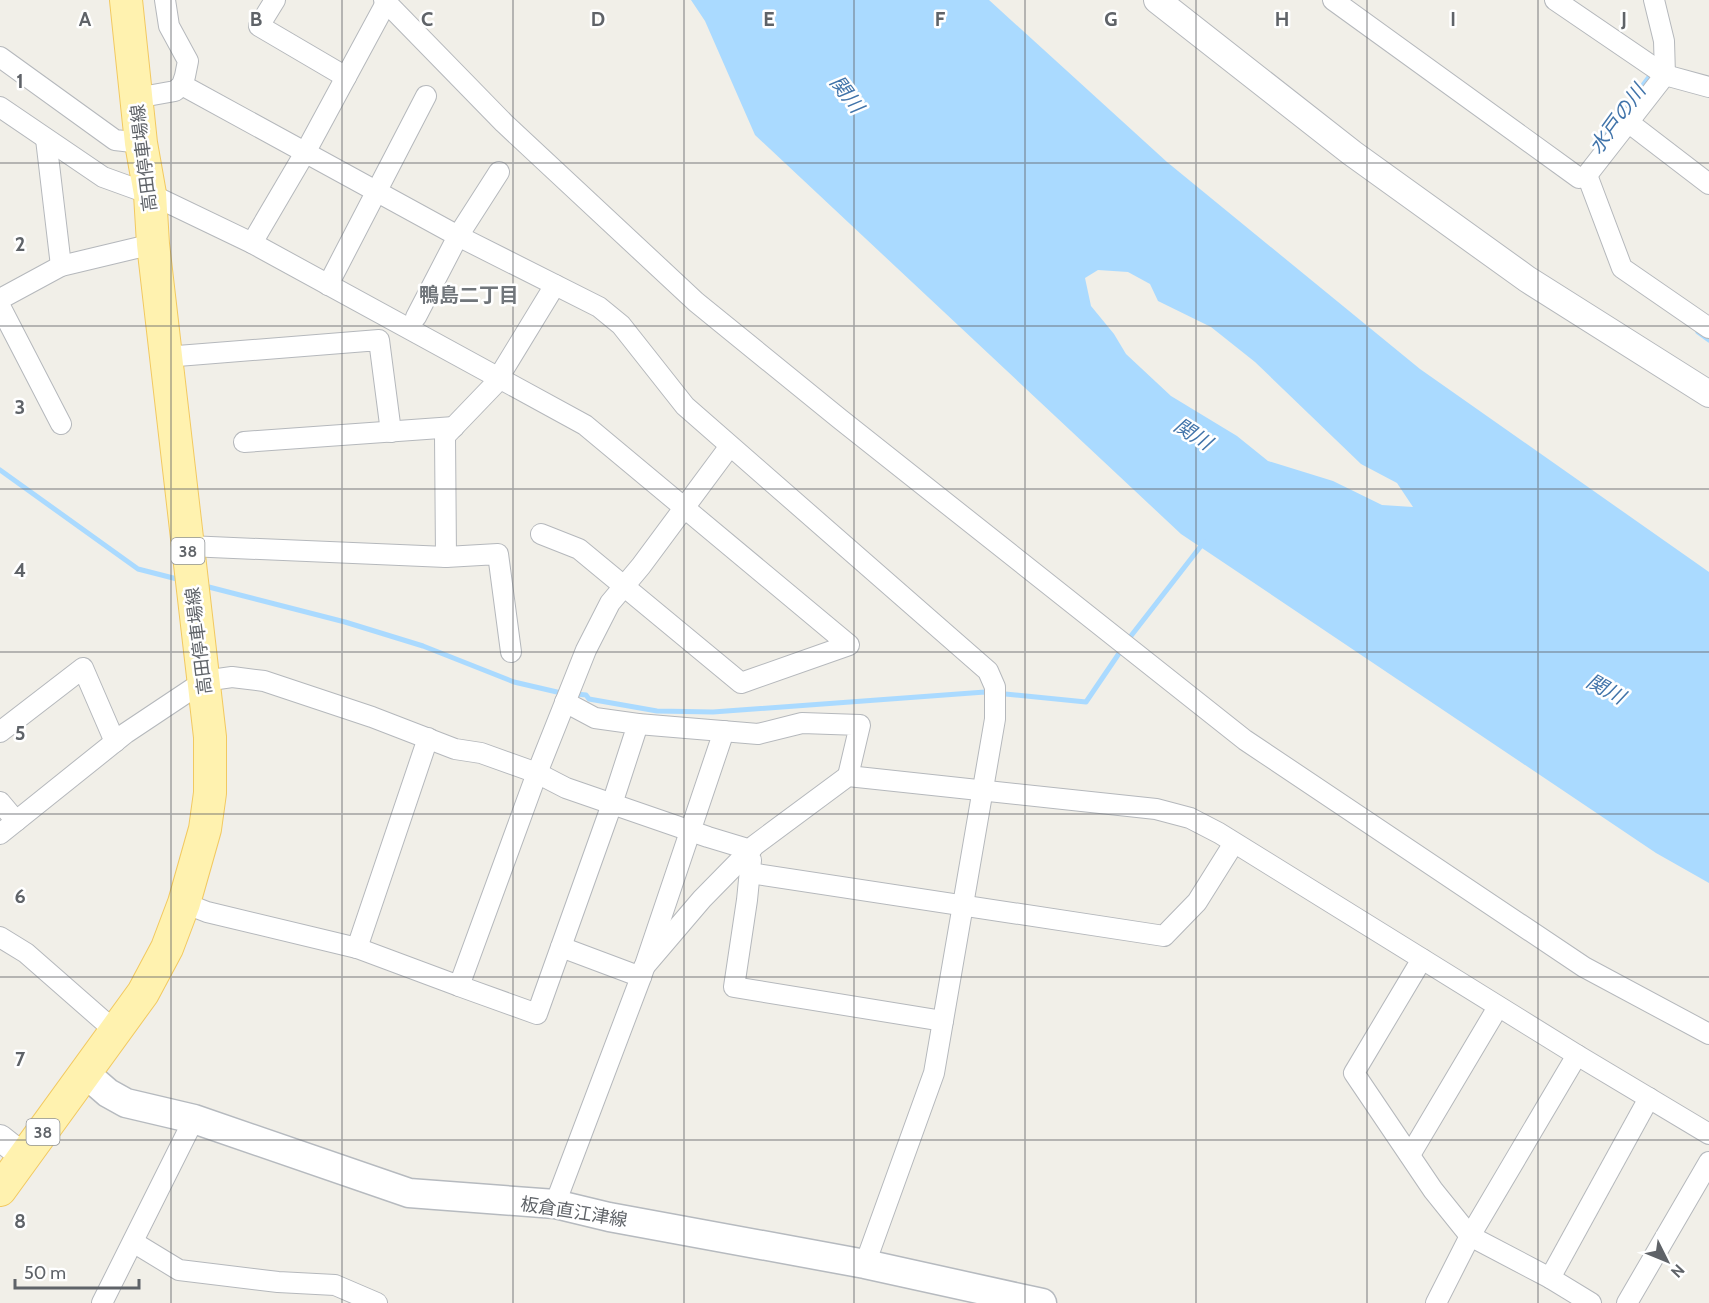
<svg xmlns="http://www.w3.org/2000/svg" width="1709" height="1303" font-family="Cabin,'Noto Sans JP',sans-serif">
<rect width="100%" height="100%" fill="#f1efe8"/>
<path fill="#aadaff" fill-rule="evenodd" d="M 691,0 L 989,0 L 1167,162 L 1420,369 L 1709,572 L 1709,883 L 1656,853 L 1181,534 L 755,135 L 705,21 ZM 1098,270 L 1128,272 L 1150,284 L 1158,301 L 1211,327 L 1255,362 L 1361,464 L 1397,483 L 1413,507 L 1382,505 L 1333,481 L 1268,461 L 1237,436 L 1171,396 L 1126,354 L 1114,334 L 1091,306 L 1085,278 Z"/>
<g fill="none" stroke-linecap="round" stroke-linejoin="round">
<g stroke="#aadaff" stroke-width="5">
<polyline points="1602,141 1649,77"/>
<polyline points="1698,332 1709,340"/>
<polyline points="0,470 138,569 181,580"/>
<polyline points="201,585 345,622 423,646 514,682 557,692 586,695 589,699 657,711 713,712 985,692 1086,702 1122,649"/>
<polyline points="1127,641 1204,542"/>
</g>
<g stroke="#b5b8bc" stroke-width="22">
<g id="minor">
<polyline points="275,0 259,26 346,77"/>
<polyline points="384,0 504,123 696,302 840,419 1245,740 1584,967 1709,1034"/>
<polyline points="1333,0 1579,178 1587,175 1665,75 1664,41 1654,0"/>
<polyline points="1555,0 1665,75 1709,87"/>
<polyline points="0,57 115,140 141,143"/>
<polyline points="182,85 458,236 599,307 621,325 685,406 988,671 995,687 995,719 934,1073 865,1264"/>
<polyline points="136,98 175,91 182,85 185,76 188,61 169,26 165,0"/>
<polyline points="0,107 103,177 150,194 252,243 306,151 386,3"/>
<polyline points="1628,122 1709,184"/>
<polyline points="46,139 61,266"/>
<polyline points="1587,175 1622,268 1709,328"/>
<polyline points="252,243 585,425 849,645 741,683 579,549 541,534"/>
<polyline points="328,285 426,96"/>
<polyline points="0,299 61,266 153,244"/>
<polyline points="0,306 61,424"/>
<polyline points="416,317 458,236 499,172"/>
<polyline points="165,357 379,340 391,432"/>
<polyline points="244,442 454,427"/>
<polyline points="188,546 446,557 445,436 494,385 555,285"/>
<polyline points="446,557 498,554 511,652"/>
<polyline points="638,724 758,734 802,723 860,725 848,776"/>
<polyline points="0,732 83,668 115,742"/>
<polyline points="0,802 16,821"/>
<polyline points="0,834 126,733 204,681 232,677 264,681 372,717 455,749 481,753 537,773 566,788 708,837 751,850"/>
<polyline points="751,860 747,900 734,987 943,1021"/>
<polyline points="750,873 1164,936 1197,902 1234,843"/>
<polyline points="184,903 207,912 357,948 459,986 537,773 586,650 610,603 641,566 730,446"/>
<polyline points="0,937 26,953 115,1031"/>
<polyline points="561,947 641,977"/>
<polyline points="357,948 428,738"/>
<polyline points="1422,959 1354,1073 1433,1190 1470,1236 1550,1278 1591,1303"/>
<polyline points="644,967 702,899 755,845 848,776 1156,809 1190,818 1219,833 1577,1055 1709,1134"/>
<polyline points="459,986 537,1014 612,804 638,724 595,718 565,702"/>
<polyline points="1410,1155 1498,1007"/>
<polyline points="555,1204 641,977 724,731"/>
<polyline points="133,1242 179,1270 278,1282 335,1285 377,1303"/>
<polyline points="1550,1278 1649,1098"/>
<polyline points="102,1303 194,1119"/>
<polyline points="1436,1303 1470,1236 1577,1055"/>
<polyline points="1627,1303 1709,1162"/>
</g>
</g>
<g stroke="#b5b8bc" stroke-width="28">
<g id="tertiary">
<polyline points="1157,0 1352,153 1527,279 1709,394"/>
<polyline points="0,1138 24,1157"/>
</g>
</g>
<g stroke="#b6babf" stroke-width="31">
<polyline id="secondary" points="86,1074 108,1093 126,1103 194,1119 409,1193 555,1204 609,1217 865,1264 1042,1303"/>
</g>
<g stroke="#f2c960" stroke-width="34">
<polyline id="primary" points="0,1190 143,993 167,948 184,903 205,829 210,793 210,737 153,244 150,194 141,143 126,0"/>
</g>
<use href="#minor" stroke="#fff" stroke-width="20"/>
<use href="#tertiary" stroke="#fff" stroke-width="26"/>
<use href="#secondary" stroke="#fff" stroke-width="28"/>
<use href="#primary" stroke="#fff2af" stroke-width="32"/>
</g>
<path fill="none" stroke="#5f6368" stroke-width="1.5" stroke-opacity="0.55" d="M 171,0 L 171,1303M 342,0 L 342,1303M 513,0 L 513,1303M 684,0 L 684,1303M 854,0 L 854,1303M 1025,0 L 1025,1303M 1196,0 L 1196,1303M 1367,0 L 1367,1303M 1538,0 L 1538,1303M 0,163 L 1709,163M 0,326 L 1709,326M 0,489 L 1709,489M 0,652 L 1709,652M 0,814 L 1709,814M 0,977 L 1709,977M 0,1140 L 1709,1140"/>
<g text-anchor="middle" stroke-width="5" stroke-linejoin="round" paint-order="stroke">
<g fill="#fff" stroke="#8f9295" stroke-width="1.5">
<rect x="171.5" y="538" width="33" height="26" rx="4.5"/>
<rect x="26.5" y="1119" width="33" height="26" rx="4.5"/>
</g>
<g font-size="16" font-weight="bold" fill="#5f6368">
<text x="188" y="557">38</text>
<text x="43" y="1138">38</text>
</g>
<g font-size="18" fill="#5f6368" stroke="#fff">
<text transform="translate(144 158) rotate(-97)" y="6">高田停車場線</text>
<text transform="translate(199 641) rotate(-97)" y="6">高田停車場線</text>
<text transform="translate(574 1212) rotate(9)" y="6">板倉直江津線</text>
</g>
<g font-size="20" font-style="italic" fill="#4174aa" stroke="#fff">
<text transform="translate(847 94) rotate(53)" y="7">関川</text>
<text transform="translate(1617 119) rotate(-54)" y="7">水戸の川</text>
<text transform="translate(1193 434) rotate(33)" y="7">関川</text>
<text transform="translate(1606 689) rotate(29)" y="7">関川</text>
</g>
<g font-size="20" font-weight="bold" fill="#70757a" stroke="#fff">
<text x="469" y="302">鴨島二丁目</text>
</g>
</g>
<g font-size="20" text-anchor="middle" font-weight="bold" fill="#5f6368" stroke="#fff" stroke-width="5" stroke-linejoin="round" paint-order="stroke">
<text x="85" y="26">A</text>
<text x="256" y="26">B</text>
<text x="427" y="26">C</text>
<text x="598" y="26">D</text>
<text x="769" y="26">E</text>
<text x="940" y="26">F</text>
<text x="1111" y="26">G</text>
<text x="1282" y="26">H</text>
<text x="1453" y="26">I</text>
<text x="1624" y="26">J</text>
<text x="20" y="88">1</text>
<text x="20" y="251">2</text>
<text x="20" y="414">3</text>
<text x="20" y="577">4</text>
<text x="20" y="740">5</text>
<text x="20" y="903">6</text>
<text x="20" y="1066">7</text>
<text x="20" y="1228">8</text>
</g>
<g transform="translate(1667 1261) rotate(133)" stroke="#ffffff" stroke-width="4.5" paint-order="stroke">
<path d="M0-4.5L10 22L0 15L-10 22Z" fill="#5f6368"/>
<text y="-9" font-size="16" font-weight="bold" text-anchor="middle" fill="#5f6368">N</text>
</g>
<path d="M15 1279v9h124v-9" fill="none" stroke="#5f6368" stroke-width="3"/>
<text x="24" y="1279" font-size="18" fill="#5f6368" stroke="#ffffff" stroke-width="4.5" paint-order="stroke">50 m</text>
</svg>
